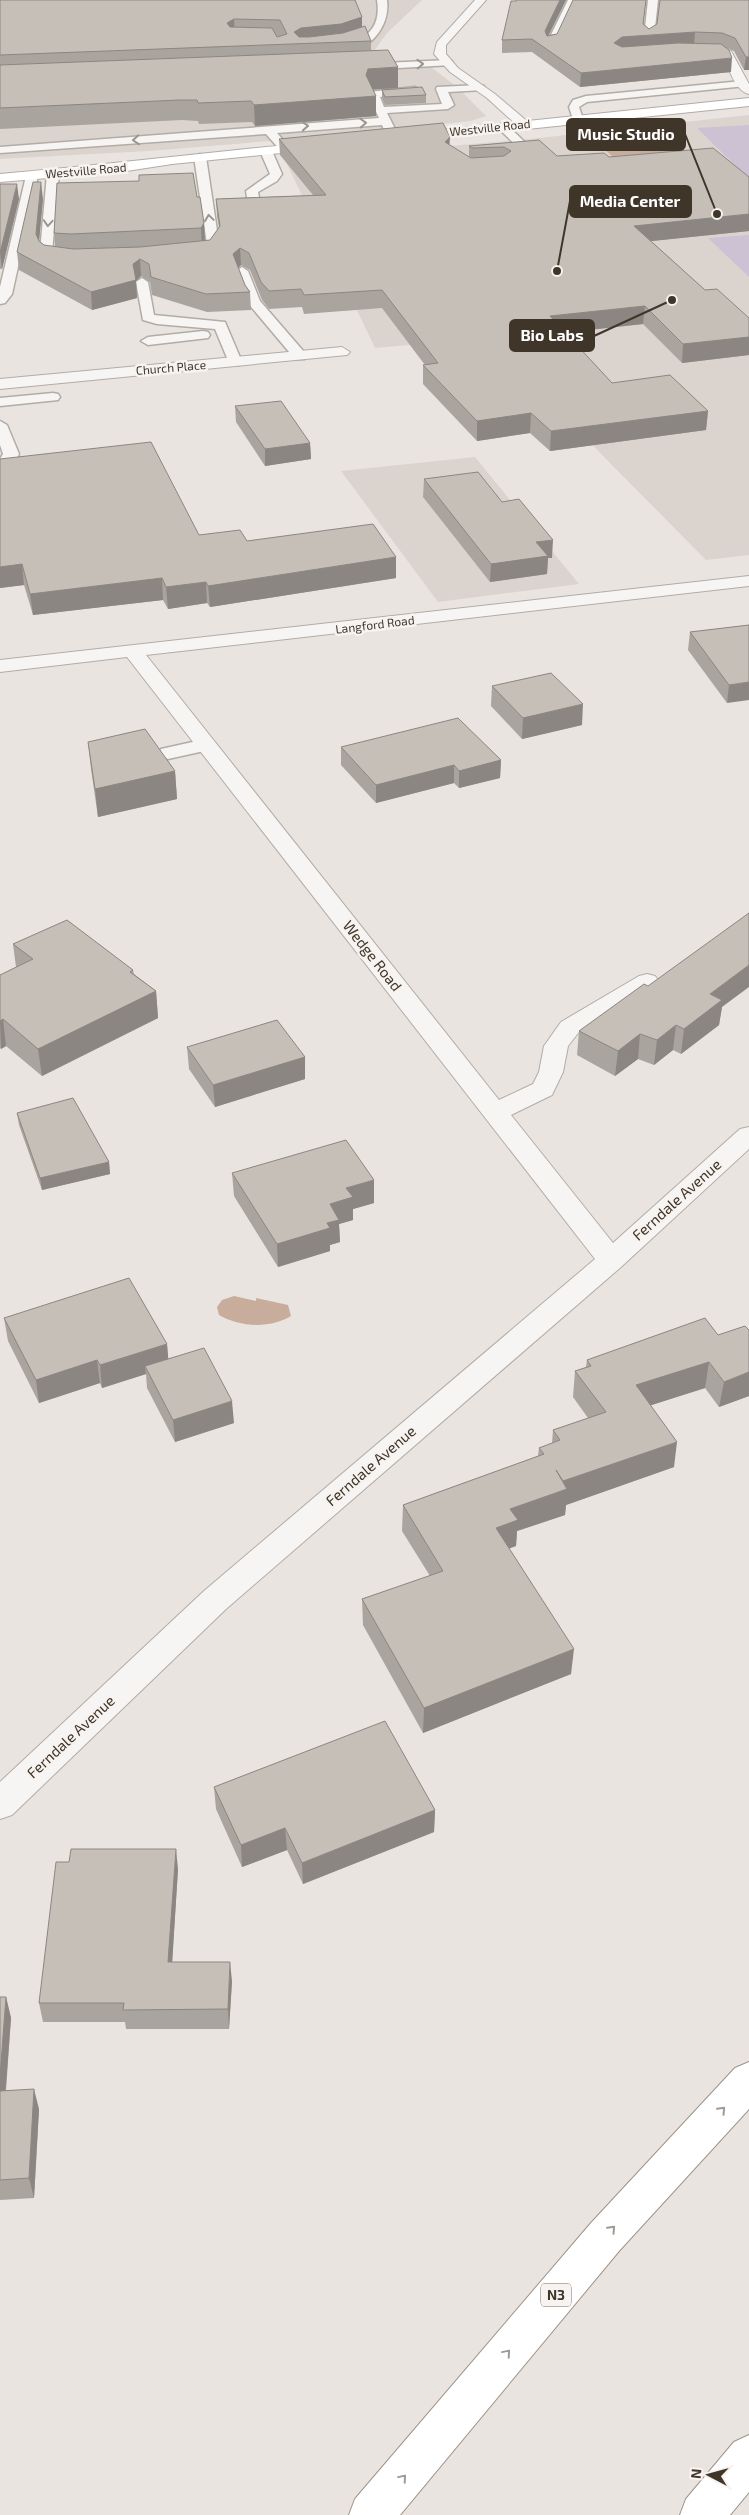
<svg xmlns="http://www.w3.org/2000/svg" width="749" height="2515" font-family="'Exo 2',sans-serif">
<rect width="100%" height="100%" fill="#e9e4e0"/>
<g fill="#dbd4ce">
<polygon points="0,0 422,0 387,33 374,51 392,68 431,67 457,87 486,116 471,121 306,138 149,151 0,159"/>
<polygon points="749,115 749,555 706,560 606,459 491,338 375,348 285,160 520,140"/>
<polygon points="475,457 579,584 438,602 341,471"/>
</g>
<g fill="#ccc2d3">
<polygon points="749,125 749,179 697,128"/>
<polygon points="749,235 749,277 708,238"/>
</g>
<g fill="#c8ad9c">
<polygon points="663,135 693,159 623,166 595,141"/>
<path d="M 234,1296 L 256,1301 L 256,1298 L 288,1305 L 291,1316 C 269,1329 240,1327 219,1315 L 217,1307 L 222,1300 Z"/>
</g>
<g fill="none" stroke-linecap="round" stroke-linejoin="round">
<g stroke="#b3aca5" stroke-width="3">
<g id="lane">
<path d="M 377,0 L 387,0 C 391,29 364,58 334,52 L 334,48 C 362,41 382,32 377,0 Z"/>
<polygon points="568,0 578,0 556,45 547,47 546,45"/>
<polygon points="648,0 658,0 654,37 649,40 644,37"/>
<polygon points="448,60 452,61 452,65 362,70 357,67 362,64"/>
<polygon points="742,81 746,82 746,86 587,102 579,107 583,119 578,122 573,119 569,107 573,100 586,96"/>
<polygon points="480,85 484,86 484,90 448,92 454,105 448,109 387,113 400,139 394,142 388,139 382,125 277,133 291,149 285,152 281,151 266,134 0,153 0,147 379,118 368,94 369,92 415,87 420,90 419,92 380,97 384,107 442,104 436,89 437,87"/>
<polygon points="503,124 507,125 531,148 531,152 523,152 499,129 499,125"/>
<polygon points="266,148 272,151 282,174 277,181 258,192 260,203 254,207 248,203 246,191 270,174 260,151"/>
<polygon points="200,154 206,157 219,244 211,256 187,258 185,255 187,252 203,250 207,244 194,157"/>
<polygon points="53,171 59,174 52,252 54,255 72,258 74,261 72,264 45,261 40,252 47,174"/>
<polygon points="32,173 38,176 12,294 5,303 0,304 0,287 26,176"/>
<polygon points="242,267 248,271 260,301 305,353 307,356 305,359 295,359 247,302 236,271"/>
<polygon points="142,278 148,282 154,315 225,322 242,362 240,365 230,365 215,329 157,324 143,320 136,282"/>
<polygon points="203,331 208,332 210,335 208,338 148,345 141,341 148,337"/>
<polygon points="53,393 58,394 60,397 58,400 0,406 0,398"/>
<polygon points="0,421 7,425 19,454 15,463 0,470 0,459 3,454 0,445"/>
<polygon points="206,739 213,741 215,745 213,749 168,759 161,757 159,753 161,749"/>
</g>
</g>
<g stroke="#b3aca5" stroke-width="2">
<g id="street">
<polygon points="475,0 486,0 446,45 446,54 458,68 495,94 528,122 530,125 528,128 520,128 487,98 450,72 434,54 437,42"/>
<path d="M 700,48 L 731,51 L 749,84 L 749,94 C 735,91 729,68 723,56 L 696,53 L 694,51 Z"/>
<polygon points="342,347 350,352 347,355 0,389 0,379"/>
<polygon points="749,576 749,586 146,655 499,1100 533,1084 539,1072 544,1046 561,1022 639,976 647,974 655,976 659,981 655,986 579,1032 568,1046 563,1072 552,1095 511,1115 613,1243 740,1129 749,1127 749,1149 621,1267 226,1609 12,1815 0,1819 0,1782 204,1591 595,1259 127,657 0,672 0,660"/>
</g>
</g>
<g stroke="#b3aca5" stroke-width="2">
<g id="secondary">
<polygon points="749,98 749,106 412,141 406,137 412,133"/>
<path d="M 317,142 L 321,143 L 323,146 L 321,149 L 172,164 L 120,172 L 0,182 L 0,174 C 106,165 211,152 317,142 Z"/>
</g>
</g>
<g stroke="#9f9388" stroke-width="2">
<g id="highway">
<polygon points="749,2062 749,2109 619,2251 400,2515 349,2515 355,2499 591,2223 735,2068"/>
<polygon points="749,2435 749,2492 730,2515 680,2515 686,2499 734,2442"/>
</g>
</g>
<use href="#lane" fill="#f7f5f3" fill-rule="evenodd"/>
<use href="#street" fill="#f7f5f3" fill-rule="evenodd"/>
<use href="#secondary" fill="#fff" fill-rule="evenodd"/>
<use href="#highway" fill="#fff" fill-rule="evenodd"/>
</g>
<g fill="#aaa49e">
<polygon points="0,0 355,0 362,27 371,41 371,50 398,67 398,88 373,89 376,116 255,126 252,122 199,124 198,121 182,120 0,129"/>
<polygon points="516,0 566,0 549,35 643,24 649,29 749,0 749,70 744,70 734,51 726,48 731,72 580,87 532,52 502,53 502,40"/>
<polygon points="382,90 426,95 426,103 385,105 382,98"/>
<polygon points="279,139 449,145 469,157 469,146 539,140 557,156 609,157 749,177 749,231 651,241 705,290 749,318 749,355 682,363 643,324 565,333 612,383 708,411 706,430 550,451 530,433 477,441 423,384 423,365 425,365 382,308 304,314 302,307 269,309 262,300 250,270 241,265 238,268 245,285 250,292 251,310 207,312 152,295 150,282 141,276 136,281 137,298 92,310 19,270 17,252 43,199 39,241 44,245 55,247 54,233 197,197 204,223 205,241 210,240 219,228 217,216 216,199 313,195 280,155"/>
<polygon points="0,184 19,199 2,269 0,269"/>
<polygon points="235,406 310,443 311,459 265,466 236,422"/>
<polygon points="0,459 199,535 247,541 396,557 396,578 210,607 207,603 168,609 163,600 33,615 24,585 0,588"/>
<polygon points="424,479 502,502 552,558 548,558 547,574 490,582 423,497"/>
<polygon points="749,625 727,703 688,650 690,632"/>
<polygon points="492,686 582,725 522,739 491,706"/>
<polygon points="88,742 175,771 177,799 98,817 91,769"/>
<polygon points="341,747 501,760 500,778 459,788 454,783 376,803 341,765"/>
<polygon points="13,944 133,970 134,974 156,991 158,1018 42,1076 6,1046 1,1049 0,1048 0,975 16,967"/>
<polygon points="648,986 722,1007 719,1025 681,1054 673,1050 654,1065 638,1059 615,1076 577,1055 579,1031"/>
<polygon points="187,1047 305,1057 305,1079 215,1107 189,1069"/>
<polygon points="17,1113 109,1162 110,1174 42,1190 19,1125"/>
<polygon points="232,1173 374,1203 353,1209 353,1220 339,1224 340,1242 330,1245 330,1251 278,1267 234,1196"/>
<polygon points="4,1318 167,1344 168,1359 234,1423 175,1442 147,1388 146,1374 102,1388 100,1383 39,1403 8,1341"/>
<polygon points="749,1330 749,1396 719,1407 705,1388 651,1405 674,1467 566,1505 565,1515 517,1531 516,1546 509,1548 571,1674 423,1733 363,1625 362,1599 430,1576 402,1531 403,1505 538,1456 539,1448 552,1443 553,1430 588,1418 573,1397 575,1371 586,1367 587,1360 718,1335"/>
<polygon points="214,1787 435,1810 434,1832 303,1884 287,1850 242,1867 216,1809"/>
<polygon points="178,1869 172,1962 232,1981 229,2029 126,2029 125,2022 43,2022 39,2003"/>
<polygon points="0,1997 6,1997 11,2018 6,2091 39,2109 34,2198 0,2200"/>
</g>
<g fill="#8b8681">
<polygon points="560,0 566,0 544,44 545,31"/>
<polygon points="646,0 642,36 695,32 694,45 621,50 614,43"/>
<polygon points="362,17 362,36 294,44 294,32 301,28"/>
<polygon points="234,19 235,38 227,23"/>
<polygon points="746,57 749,57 749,70 744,70"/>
<polygon points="732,58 731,72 580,87 581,73"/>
<polygon points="398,67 398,88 368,90 366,75 368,69"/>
<polygon points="376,96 376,116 255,126 254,105"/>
<polygon points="450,137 449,153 445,142"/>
<polygon points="41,182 43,199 38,252 36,234"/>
<polygon points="17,184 19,199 2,269 0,253"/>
<polygon points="749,214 749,231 633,243 634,226"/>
<polygon points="204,223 205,244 202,248 201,228"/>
<polygon points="240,248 241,265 234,272 233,254"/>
<polygon points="140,259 141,276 136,281 137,298 92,310 91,292 133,264"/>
<polygon points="645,306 643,324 549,334 550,316"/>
<polygon points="749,337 749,355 682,363 683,344"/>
<polygon points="708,411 706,430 550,451 551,431"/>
<polygon points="531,413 530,433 477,441 477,421"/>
<polygon points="310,443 311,459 265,466 265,449"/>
<polygon points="553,540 552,558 548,558 547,574 490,582 491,564 536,542"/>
<polygon points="396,557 396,578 210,607 208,586"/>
<polygon points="22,564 24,585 0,588 0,567"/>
<polygon points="162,578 163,600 33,615 30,594"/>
<polygon points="206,582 207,603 168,609 166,587"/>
<polygon points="749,682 749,700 727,703 729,685"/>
<polygon points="583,704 582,725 522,739 523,718"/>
<polygon points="501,760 500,778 459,788 459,771"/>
<polygon points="454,765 454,783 376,803 376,785"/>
<polygon points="175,771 177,799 98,817 95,789"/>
<polygon points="749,965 749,987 722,1007 719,1025 681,1054 684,1029 710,994"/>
<polygon points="156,991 158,1018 42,1076 38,1049"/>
<polygon points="3,1019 6,1046 1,1049 0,1021"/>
<polygon points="676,1025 673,1050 654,1065 657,1040"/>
<polygon points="640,1034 638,1059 615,1076 618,1051"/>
<polygon points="305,1057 305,1079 215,1107 213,1085"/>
<polygon points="109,1162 110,1174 42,1190 40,1178"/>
<polygon points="374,1180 374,1203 353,1209 353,1220 339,1224 340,1242 330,1245 330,1251 278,1267 277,1244 327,1223 330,1204 346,1188"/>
<polygon points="167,1344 169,1367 145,1366 146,1374 102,1388 100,1365"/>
<polygon points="97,1360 100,1383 39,1403 36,1380"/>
<polygon points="709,1362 705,1388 633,1411 636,1385"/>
<polygon points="749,1372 749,1396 719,1407 724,1382"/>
<polygon points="232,1401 234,1423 175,1442 173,1420"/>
<polygon points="677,1442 674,1467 566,1505 565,1515 517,1531 516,1546 494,1554 496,1528 510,1509 562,1491 563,1481"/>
<polygon points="574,1649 571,1674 423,1733 424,1708"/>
<polygon points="435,1810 434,1832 303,1884 302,1863"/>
<polygon points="285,1828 287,1850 242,1867 241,1845"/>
<polygon points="176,1849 178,1869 171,1981 168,1962"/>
<polygon points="230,1962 232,1981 229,2029 228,2009"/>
<polygon points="6,1997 11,2018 4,2111 0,2095 0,2077"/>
<polygon points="34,2089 39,2109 34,2198 29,2178"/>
</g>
<g fill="#c6bfb8" stroke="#8b8681" fill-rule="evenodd">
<path d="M 0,0 L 355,0 L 362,17 L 341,24 L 301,28 L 294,32 L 299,37 L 309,37 L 343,33 L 365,26 L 371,41 L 0,55 ZM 234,19 L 280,20 L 287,34 L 277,37 L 272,28 L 230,27 L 227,23 Z"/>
<polygon points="516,0 560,0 545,31 547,36 557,34 573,0 646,0 643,24 649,29 657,24 660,0 749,0 749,57 746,57 735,38 722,33 695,32 622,37 614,43 622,47 678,43 721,44 729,50 732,58 581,73 532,39 502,40 511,1 516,1"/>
<polygon points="388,50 398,67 368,69 366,75 376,96 254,105 251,101 198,103 197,100 180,100 0,108 0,65"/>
<polygon points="422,87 426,95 385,97 382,90"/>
<polygon points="443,123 450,137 445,142 471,158 504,156 511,151 504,147 473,148 469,146 539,140 557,156 604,153 609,157 713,148 749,177 749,214 634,226 705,290 717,289 749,318 749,337 683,344 645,306 550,316 612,383 670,375 708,411 551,431 531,413 477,421 423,365 438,363 382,290 304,295 301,289 269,291 261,282 249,253 240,248 233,254 245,285 250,292 206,294 151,277 149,264 140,259 133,264 136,280 91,292 17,252 33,182 41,182 36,234 39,241 44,245 73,249 140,247 210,240 220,226 216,199 326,195 279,139"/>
<polygon points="193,173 197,197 200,197 204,223 201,228 71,234 54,233 57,183 139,181 139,175"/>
<polygon points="0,184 17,184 0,253"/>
<polygon points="281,401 310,443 265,449 235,406"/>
<polygon points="151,442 199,535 240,530 247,541 373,524 396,557 208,586 206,582 166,587 162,578 30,594 22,564 0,567 0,459"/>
<polygon points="478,472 502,502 519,499 553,540 536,542 548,556 491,564 424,479"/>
<polygon points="749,625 749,682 729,685 690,632"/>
<polygon points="551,673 583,704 523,718 492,686"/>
<polygon points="458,718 501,760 459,771 454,765 376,785 341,747"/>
<polygon points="145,729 175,771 95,789 88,742"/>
<polygon points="749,913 749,965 710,994 722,1000 684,1029 676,1025 657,1040 640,1034 618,1051 579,1031 644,984 648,986"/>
<polygon points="67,920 133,970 130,972 156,991 38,1049 3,1019 0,1021 0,975 33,959 13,944"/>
<polygon points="277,1020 305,1057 213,1085 187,1047"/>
<polygon points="73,1098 109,1162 40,1178 17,1113"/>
<polygon points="346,1140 374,1180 346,1188 353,1197 330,1204 339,1220 327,1223 330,1228 277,1244 232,1173"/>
<polygon points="129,1278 167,1344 100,1365 97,1360 36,1380 4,1318"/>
<polygon points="705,1318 718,1335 745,1326 749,1330 749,1372 724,1382 709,1362 636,1385 677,1442 563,1481 556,1470 567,1489 510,1509 518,1520 496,1528 574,1649 424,1708 362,1599 443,1571 403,1505 544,1454 539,1448 560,1440 553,1430 606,1412 575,1371 591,1366 587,1360"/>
<polygon points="204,1348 232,1401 173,1420 145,1366"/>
<polygon points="385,1721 435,1810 302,1863 285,1828 241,1845 214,1787"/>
<polygon points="71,1849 176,1849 168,1962 230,1962 228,2009 123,2010 124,2003 39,2003 56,1862 69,1862"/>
<polygon points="0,1997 6,1997 0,2077"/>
<polygon points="34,2089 29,2178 0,2180 0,2091"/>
</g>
<defs><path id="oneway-chevron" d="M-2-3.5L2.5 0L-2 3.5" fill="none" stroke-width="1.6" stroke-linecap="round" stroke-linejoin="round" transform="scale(1.25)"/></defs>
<g stroke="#9c958e">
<use href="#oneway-chevron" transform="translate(420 64) rotate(-2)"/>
<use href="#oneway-chevron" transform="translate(363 123) rotate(-3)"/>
<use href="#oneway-chevron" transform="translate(305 126) rotate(-4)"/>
<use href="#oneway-chevron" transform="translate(136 140) rotate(175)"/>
<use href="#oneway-chevron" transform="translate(209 218) rotate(-98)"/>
<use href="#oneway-chevron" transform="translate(48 223) rotate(94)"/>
</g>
<g stroke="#a09a94">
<use href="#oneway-chevron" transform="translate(722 2110) rotate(-47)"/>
<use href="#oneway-chevron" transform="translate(612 2229) rotate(-47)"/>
<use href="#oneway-chevron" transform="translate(507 2353) rotate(-50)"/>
<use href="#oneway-chevron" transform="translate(403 2478) rotate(-50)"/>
</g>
<g text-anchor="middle" stroke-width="5" stroke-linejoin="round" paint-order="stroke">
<g font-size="12" fill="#403529" stroke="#f6f3f0">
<text transform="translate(490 128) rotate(-6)" y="4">Westville Road</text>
<text transform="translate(86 171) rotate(-5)" y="4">Westville Road</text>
<text transform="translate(171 368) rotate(-5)" y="4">Church Place</text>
<text transform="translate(375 625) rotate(-7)" y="4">Langford Road</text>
</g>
<rect fill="#f6f3f0" stroke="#776e65" stroke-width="1" x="541" y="2283.5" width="30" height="23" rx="4"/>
<g font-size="14" font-weight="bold" fill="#403529">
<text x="556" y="2300">N3</text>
</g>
<g font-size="15" fill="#403529" stroke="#f6f3f0">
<text transform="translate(372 956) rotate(52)" y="5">Wedge Road</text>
<text transform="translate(677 1200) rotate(-42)" y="5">Ferndale Avenue</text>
<text transform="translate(371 1466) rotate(-41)" y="5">Ferndale Avenue</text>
<text transform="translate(71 1737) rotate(-43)" y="5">Ferndale Avenue</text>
</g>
</g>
<path fill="none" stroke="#403529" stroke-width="2" d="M717 214L685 134M557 271L570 201M672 300L594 336"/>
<g fill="#403529" stroke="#f6f3f0" stroke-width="2">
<circle cx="717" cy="214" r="5"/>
<circle cx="557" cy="271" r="5"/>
<circle cx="672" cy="300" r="5"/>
</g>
<g fill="#403529" stroke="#403529" stroke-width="2">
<rect x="567" y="119" width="118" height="31" rx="5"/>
<rect x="570" y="186" width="121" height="31" rx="5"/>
<rect x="510" y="320" width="84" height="31" rx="5"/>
</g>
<g font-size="16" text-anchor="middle" font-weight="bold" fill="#fff">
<text x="626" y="140">Music Studio</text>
<text x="630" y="207">Media Center</text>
<text x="552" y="341">Bio Labs</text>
</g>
<g transform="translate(709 2475) rotate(276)" stroke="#f6f3f0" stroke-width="4" paint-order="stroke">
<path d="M0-4L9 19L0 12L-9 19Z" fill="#403529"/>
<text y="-8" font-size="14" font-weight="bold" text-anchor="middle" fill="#403529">N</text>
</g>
</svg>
